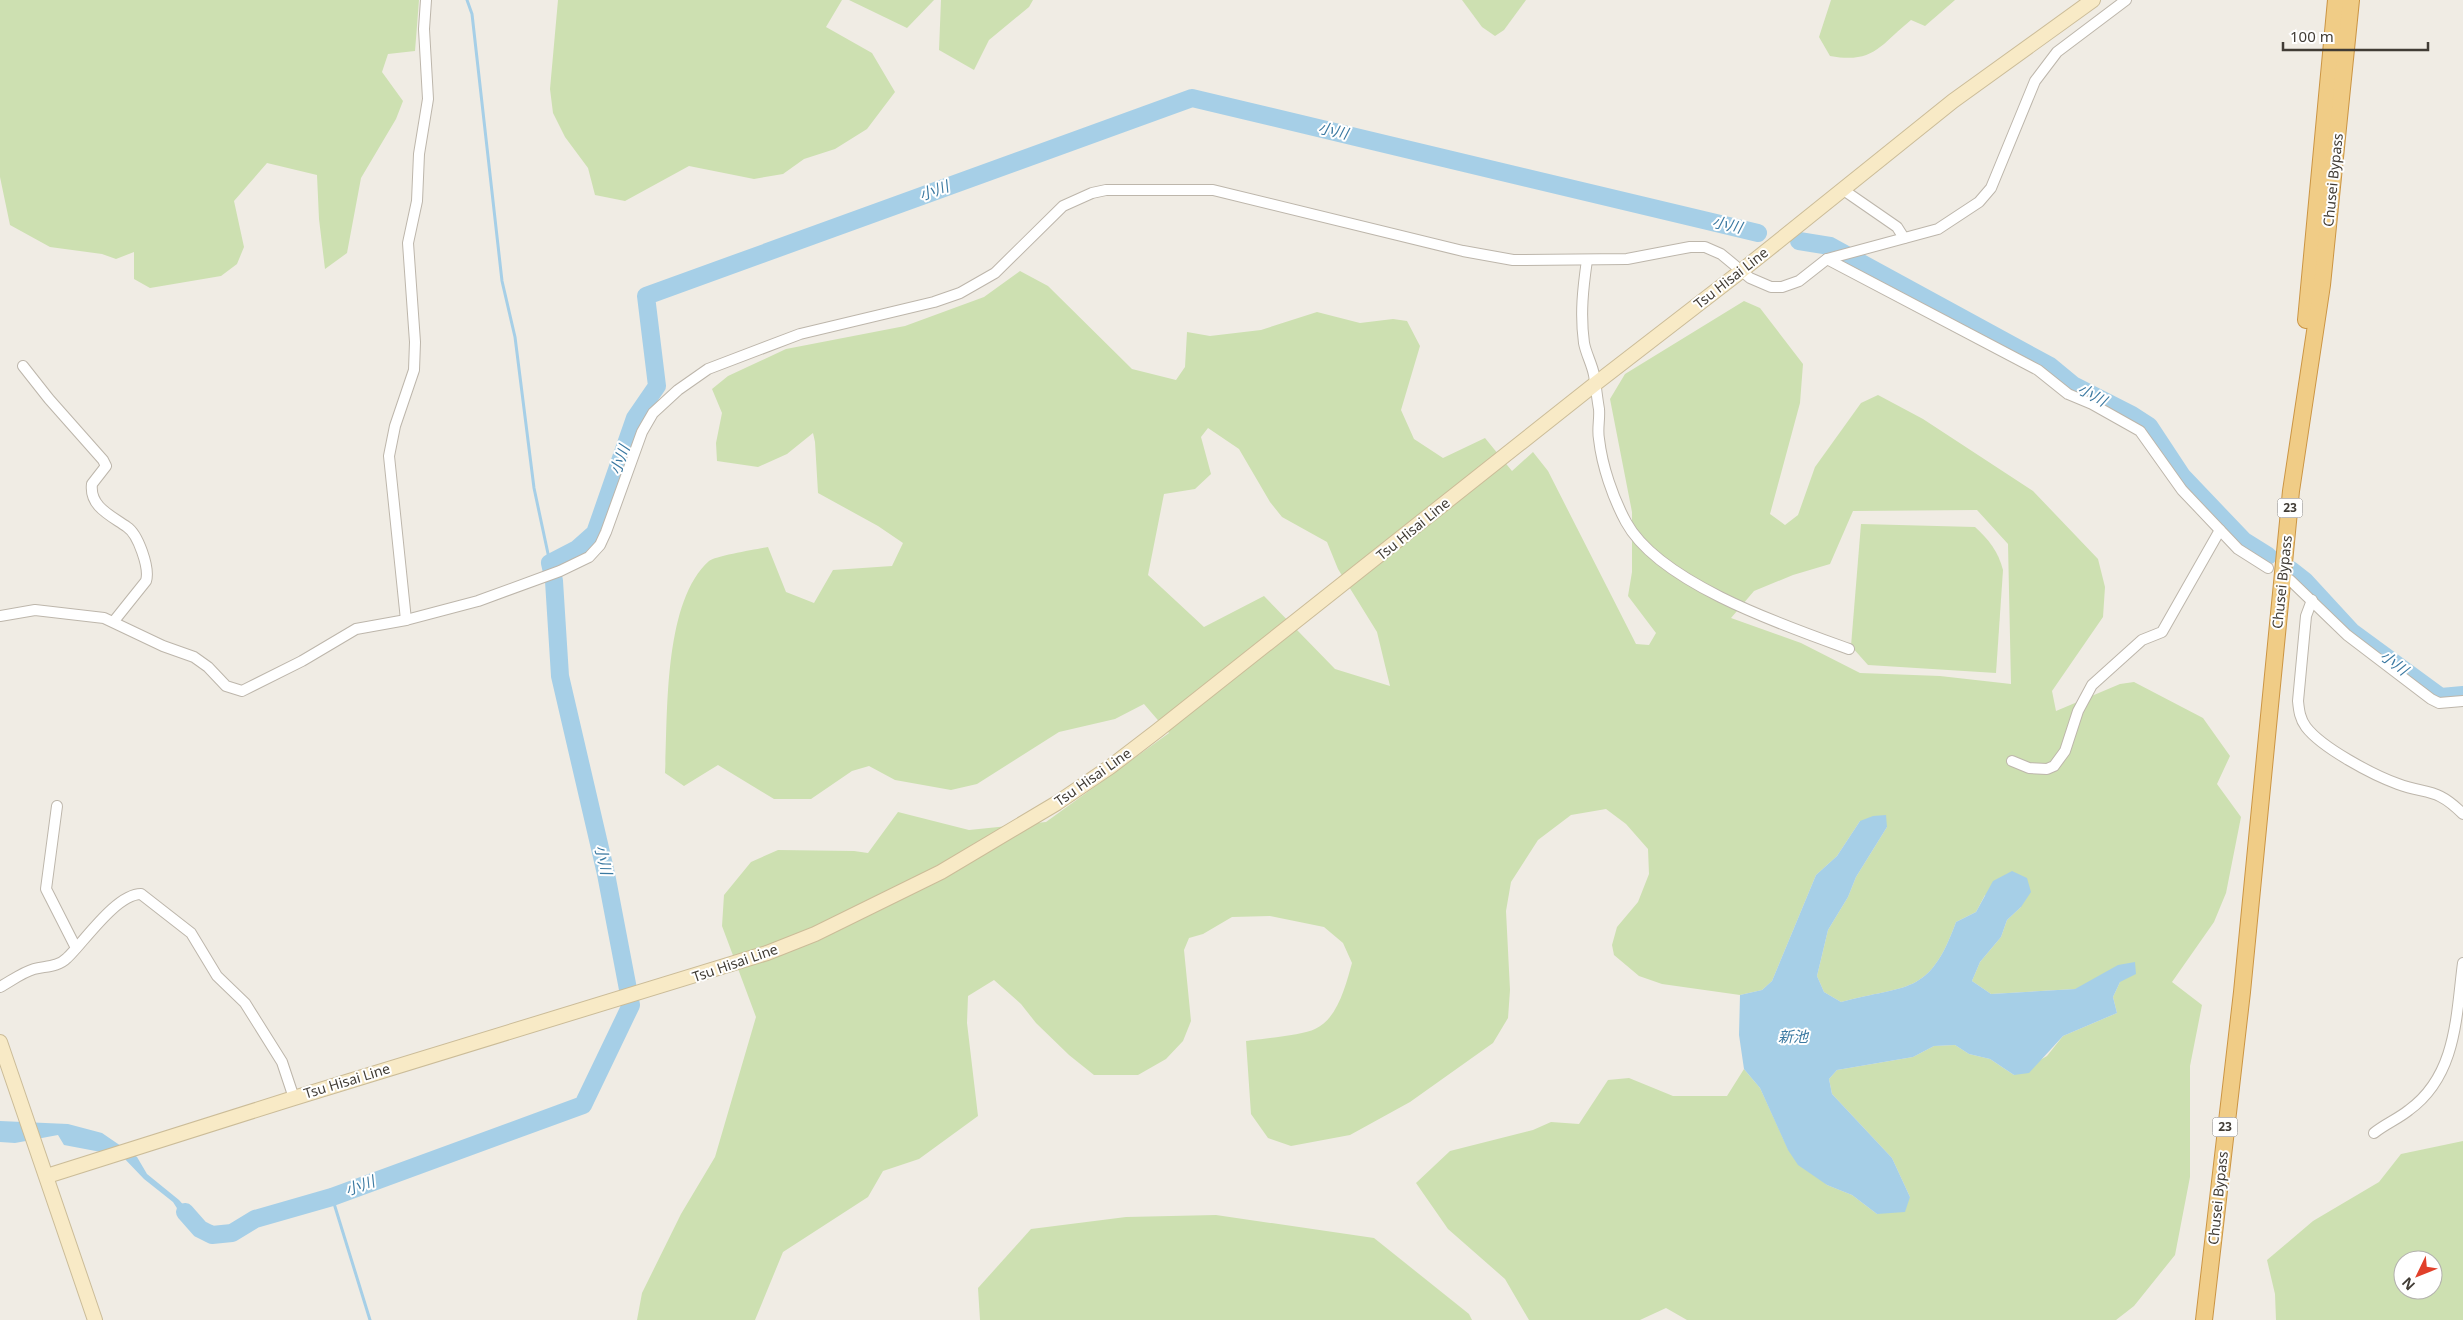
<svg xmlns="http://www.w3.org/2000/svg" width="2463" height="1320" font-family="'Noto Sans','Noto Sans JP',sans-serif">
<rect width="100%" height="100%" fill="#f0ece4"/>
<g fill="#cde0b1" fill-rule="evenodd">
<polygon points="0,0 419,0 415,51 388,54 382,72 403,101 396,119 361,178 347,253 325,269 319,219 317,175 267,163 234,201 244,247 237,264 221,276 150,288 134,279 134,252 116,259 102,254 50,247 10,225 0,177"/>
<polygon points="558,0 842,0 826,27 872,53 895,92 867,129 835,149 804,159 783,174 754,179 689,166 625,201 595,195 588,168 565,137 553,113 550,89"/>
<polygon points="849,0 934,0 907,28"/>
<polygon points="941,0 1033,0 1029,7 989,40 974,70 939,50"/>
<polygon points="1462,0 1526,0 1504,30 1495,36 1482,27"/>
<path d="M 1831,0 L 1955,0 L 1925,26 L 1911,20 C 1880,45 1874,64 1830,56 L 1819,37 Z"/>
<path d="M 1020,271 L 1048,286 L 1132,369 L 1176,380 L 1185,367 L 1187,332 L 1210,336 L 1261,330 L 1317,312 L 1360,323 L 1393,319 L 1407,321 L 1420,346 L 1401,410 L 1414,439 L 1443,458 L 1485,438 L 1512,471 L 1533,452 L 1548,471 L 1636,644 L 1649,645 L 1656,633 L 1628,596 L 1632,572 L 1632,512 L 1610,399 L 1625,374 L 1744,301 L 1760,308 L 1803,364 L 1800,403 L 1770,514 L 1785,525 L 1798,515 L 1815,467 L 1861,403 L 1878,395 L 1923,419 L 2033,491 L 2098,559 L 2105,587 L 2103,617 L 2052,691 L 2056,711 L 2120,684 L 2134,682 L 2203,718 L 2230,756 L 2217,784 L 2241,817 L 2226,893 L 2214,922 L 2172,982 L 2202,1005 L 2190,1066 L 2190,1177 L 2175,1255 L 2134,1306 L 2116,1320 L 1687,1320 L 1666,1308 L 1640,1320 L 1529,1320 L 1505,1279 L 1448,1229 L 1416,1183 L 1450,1151 L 1533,1130 L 1551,1122 L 1579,1124 L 1608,1080 L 1629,1078 L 1673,1096 L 1727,1096 L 1744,1069 L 1760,1088 L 1788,1149 L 1827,1185 L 1852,1195 L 1877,1214 L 1910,1197 L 1892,1158 L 1832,1094 L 1829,1079 L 1837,1070 L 1913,1057 L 1934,1046 L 1955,1045 L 1969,1054 L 1990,1059 L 2014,1075 L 2047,1056 L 2063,1036 L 2117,1013 L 2113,997 L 2120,982 L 2075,989 L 1991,994 L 1972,981 L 1980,962 L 2001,937 L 2007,920 L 2021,907 L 1985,895 L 1976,912 L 1956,922 C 1929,997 1907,984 1841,1002 L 1824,992 L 1817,976 L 1828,930 L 1848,897 L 1856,877 L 1887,827 L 1860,821 L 1837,856 L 1816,875 L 1772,981 L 1762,990 L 1740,995 L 1662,984 L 1639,976 L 1614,955 L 1612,945 L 1617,927 L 1638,902 L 1649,874 L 1648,849 L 1626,824 L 1606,809 L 1571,815 L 1538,840 L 1511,882 L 1506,911 L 1510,990 L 1508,1018 L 1493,1043 L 1410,1102 L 1350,1135 L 1291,1146 L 1268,1138 L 1251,1114 L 1246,1041 C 1261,1039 1303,1035 1315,1029 C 1338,1019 1346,984 1352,963 L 1343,943 L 1324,927 L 1270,916 L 1232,917 L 1203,934 L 1189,938 L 1184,950 L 1191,1021 L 1183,1041 L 1166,1059 L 1138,1075 L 1094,1075 L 1069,1055 L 1036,1023 L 1021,1004 L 994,980 L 968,996 L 967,1023 L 978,1116 L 919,1159 L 883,1171 L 868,1197 L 783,1252 L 755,1320 L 637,1320 L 642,1293 L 681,1214 L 715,1157 L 756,1017 L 722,926 L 724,895 L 751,862 L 778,850 L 854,851 L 868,853 L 898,812 L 969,830 L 1046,822 L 1169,733 L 1144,704 L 1115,719 L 1059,732 L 977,784 L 951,790 L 895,780 L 869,766 L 852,771 L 811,799 L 774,799 L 718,765 L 684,786 L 665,773 C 668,714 663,602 709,561 C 715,556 757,549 768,547 L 786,592 L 814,603 L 833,570 L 892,566 L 903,543 L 878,526 L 818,493 L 815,442 L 813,433 L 787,454 L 758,467 L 717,461 L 716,443 L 722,413 L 712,389 L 728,376 L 786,349 L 905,326 L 984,297 ZM 1208,428 L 1239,449 L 1270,502 L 1282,517 L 1327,542 L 1338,569 L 1377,632 L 1390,686 L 1335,669 L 1264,596 L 1204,627 L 1148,575 L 1164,494 L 1195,489 L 1211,474 L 1201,437 ZM 1977,510 L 2008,544 L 2011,684 L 1940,676 L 1860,673 L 1801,643 L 1731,618 L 1754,591 L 1793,575 L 1830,564 L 1853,511 Z"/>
<path d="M 1861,524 L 1975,527 C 1989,540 1998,551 2003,570 L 1996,673 L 1868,665 L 1851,646 Z"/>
<path d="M 2463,1141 L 2463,1320 L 2276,1320 L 2275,1294 L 2267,1260 L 2313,1221 L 2379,1182 L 2401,1154 ZM 2403,1260 L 2433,1260 L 2433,1290 L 2403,1290 Z"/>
<polygon points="1216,1215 1374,1238 1469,1314 1472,1320 980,1320 978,1288 1031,1229 1126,1217"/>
</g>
<g fill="#a6cfe7">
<path d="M 1886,815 L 1887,827 L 1856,877 L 1848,897 L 1828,930 L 1817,976 L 1824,992 L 1841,1002 C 1907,984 1929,997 1956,922 L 1976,912 L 1993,881 L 2012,871 L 2027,878 L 2031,892 L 2021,907 L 2007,920 L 2001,937 L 1980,962 L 1972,981 L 1991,994 L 2075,989 L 2118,965 L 2135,962 L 2136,974 L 2120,982 L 2113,997 L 2117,1013 L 2063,1036 L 2029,1073 L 2014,1075 L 1990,1059 L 1969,1054 L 1955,1045 L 1934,1046 L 1913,1057 L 1837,1070 L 1829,1079 L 1832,1094 L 1892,1158 L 1910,1197 L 1905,1212 L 1877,1214 L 1852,1195 L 1827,1185 L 1798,1165 L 1788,1150 L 1760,1088 L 1744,1069 L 1739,1035 L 1740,995 L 1762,990 L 1772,981 L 1816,875 L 1837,856 L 1860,821 L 1873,816 Z"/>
<polygon points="0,1121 68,1124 102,1133 137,1157 147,1174 179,1200 202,1226 196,1232 189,1227 173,1202 144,1179 122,1156 64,1145 58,1135 15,1143 0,1142"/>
</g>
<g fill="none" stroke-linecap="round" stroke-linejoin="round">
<g stroke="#a6cfe7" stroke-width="3">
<polyline points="467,0 472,14 502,281 515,337 534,488 550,563"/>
<polyline points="332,1197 370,1320"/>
</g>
<g stroke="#a6cfe7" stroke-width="18">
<polyline points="1799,241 1830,246 2050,366 2073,385 2132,415 2149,426 2182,476 2244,541 2268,556"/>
<polyline points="2291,570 2305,581 2352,632 2438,695 2441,697 2463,695"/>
<polyline points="185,1212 200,1229 212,1235 232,1233 255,1219 332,1197 583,1105 631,1005 606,874 560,676 554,581 550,563 577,549 595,533 635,418 657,386 646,296 1192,98 1758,233"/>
</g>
<g stroke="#bdb6ab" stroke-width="12">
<g id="minor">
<polyline points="1842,189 1897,227 1904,238"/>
<polyline points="1827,259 2038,370 2068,394 2092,404 2140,431 2182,490 2238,549 2268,568"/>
<path d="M 1587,260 C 1583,288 1580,314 1584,343 C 1586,354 1592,364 1594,375 C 1596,386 1597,398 1599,409 C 1600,419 1597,429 1599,439 C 1602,466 1613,498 1626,522 C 1659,583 1785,626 1849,649"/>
<path d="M 23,366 L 49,399 L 103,460 L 106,466 L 92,484 C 89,507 112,516 127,527 C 138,534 150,568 146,581 L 114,621"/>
<polyline points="2290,580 2347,635 2431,699 2439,703 2463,701"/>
<path d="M 2312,600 L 2306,616 L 2298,701 C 2299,711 2300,719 2306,727 C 2322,748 2373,775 2398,784 C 2428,795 2436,787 2463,814"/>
<polyline points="0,616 35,610 104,618 163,646 194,657 208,667 226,686 242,691 302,661 356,629 406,620 478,601 560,571 589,557 600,545 606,532 642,432 653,413 678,390 708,369 800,334 934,302 960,293 995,273 1063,206 1092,193 1106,190 1213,190 1463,251 1513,260 1627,259 1690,247 1705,247 1721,254 1750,278 1771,287 1782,287 1799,281 1827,259 1938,229 1979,202 1991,188 2035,81 2057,52 2126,0"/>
<polyline points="406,620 389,456 395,426 414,370 415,342 408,243 417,201 419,154 428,99 424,29 426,0"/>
<polyline points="2012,761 2029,768 2047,769 2054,766 2065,751 2078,711 2092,685 2142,640 2162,632 2220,530"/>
<polyline points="57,806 46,889 76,948"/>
<path d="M 0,987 C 11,981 23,972 34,969 C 46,966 58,967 67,958 C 84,942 116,894 141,894 L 191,933 L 217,976 L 245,1003 L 282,1062 L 294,1098"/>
<path d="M 2374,1133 C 2385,1124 2398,1119 2409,1110 C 2457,1075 2456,1016 2463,963"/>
</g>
</g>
<g stroke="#cbbc98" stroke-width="16">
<g id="secondary">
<polyline points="0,1042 95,1320"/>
<polyline points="47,1176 294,1098 767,953 815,934 941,872 1057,803 1110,767 1157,731 1595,384 1740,272 1953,101 2093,0"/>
</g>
</g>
<g stroke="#cb9544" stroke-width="18">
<g id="trunk">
<polyline points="2306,320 2336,0"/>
<polyline points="2204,1320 2242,992 2291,491 2322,285 2351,0"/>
</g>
</g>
<use href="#minor" stroke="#fff" stroke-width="10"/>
<use href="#secondary" stroke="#f8eac6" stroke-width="14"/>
<use href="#trunk" stroke="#f0cc86" stroke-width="16"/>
</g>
<g text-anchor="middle" stroke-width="4" stroke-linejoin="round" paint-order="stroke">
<g fill="#fff" stroke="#7a7672" stroke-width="1">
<rect x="2277.5" y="498.5" width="25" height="19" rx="4"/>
<rect x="2212.5" y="1117.5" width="25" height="19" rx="4"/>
</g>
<g font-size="12" font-weight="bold" fill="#413c35">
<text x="2290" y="512">23</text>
<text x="2225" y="1131">23</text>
</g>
<g font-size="14" fill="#413c35" stroke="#fff">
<text transform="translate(2333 180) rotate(-84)" y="5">Chusei Bypass</text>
<text transform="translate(1731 278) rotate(-38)" y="5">Tsu Hisai Line</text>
<text transform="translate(1413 529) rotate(-39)" y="5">Tsu Hisai Line</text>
<text transform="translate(2282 582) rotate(-84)" y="5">Chusei Bypass</text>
<text transform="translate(1093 777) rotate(-35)" y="5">Tsu Hisai Line</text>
<text transform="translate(735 963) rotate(-19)" y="5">Tsu Hisai Line</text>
<text transform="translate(347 1081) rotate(-17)" y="5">Tsu Hisai Line</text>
<text transform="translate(2218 1198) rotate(-84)" y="5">Chusei Bypass</text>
</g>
<g font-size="15" font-style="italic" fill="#3b79a1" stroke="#fff">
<text transform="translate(1333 131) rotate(13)" y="5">小川</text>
<text transform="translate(934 191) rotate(-20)" y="5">小川</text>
<text transform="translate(1727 225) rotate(13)" y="5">小川</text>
<text transform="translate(2092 395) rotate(28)" y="5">小川</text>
<text transform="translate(620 460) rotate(-71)" y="5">小川</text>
<text transform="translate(2394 663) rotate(37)" y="5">小川</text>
<text transform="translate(603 860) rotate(77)" y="5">小川</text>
<text x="1793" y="1042">新池</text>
<text transform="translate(360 1186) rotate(-20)" y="5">小川</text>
</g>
</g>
<g transform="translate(2418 1275) rotate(227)"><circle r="24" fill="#ffffff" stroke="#b3b1ae"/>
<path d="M0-4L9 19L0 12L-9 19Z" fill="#e1402a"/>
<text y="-8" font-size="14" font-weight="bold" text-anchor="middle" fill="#413c35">N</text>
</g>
<path d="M2283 42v8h145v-8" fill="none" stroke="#413c35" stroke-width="2.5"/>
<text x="2290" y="42" font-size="15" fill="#413c35" stroke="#ffffff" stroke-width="4" paint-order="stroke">100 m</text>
</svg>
